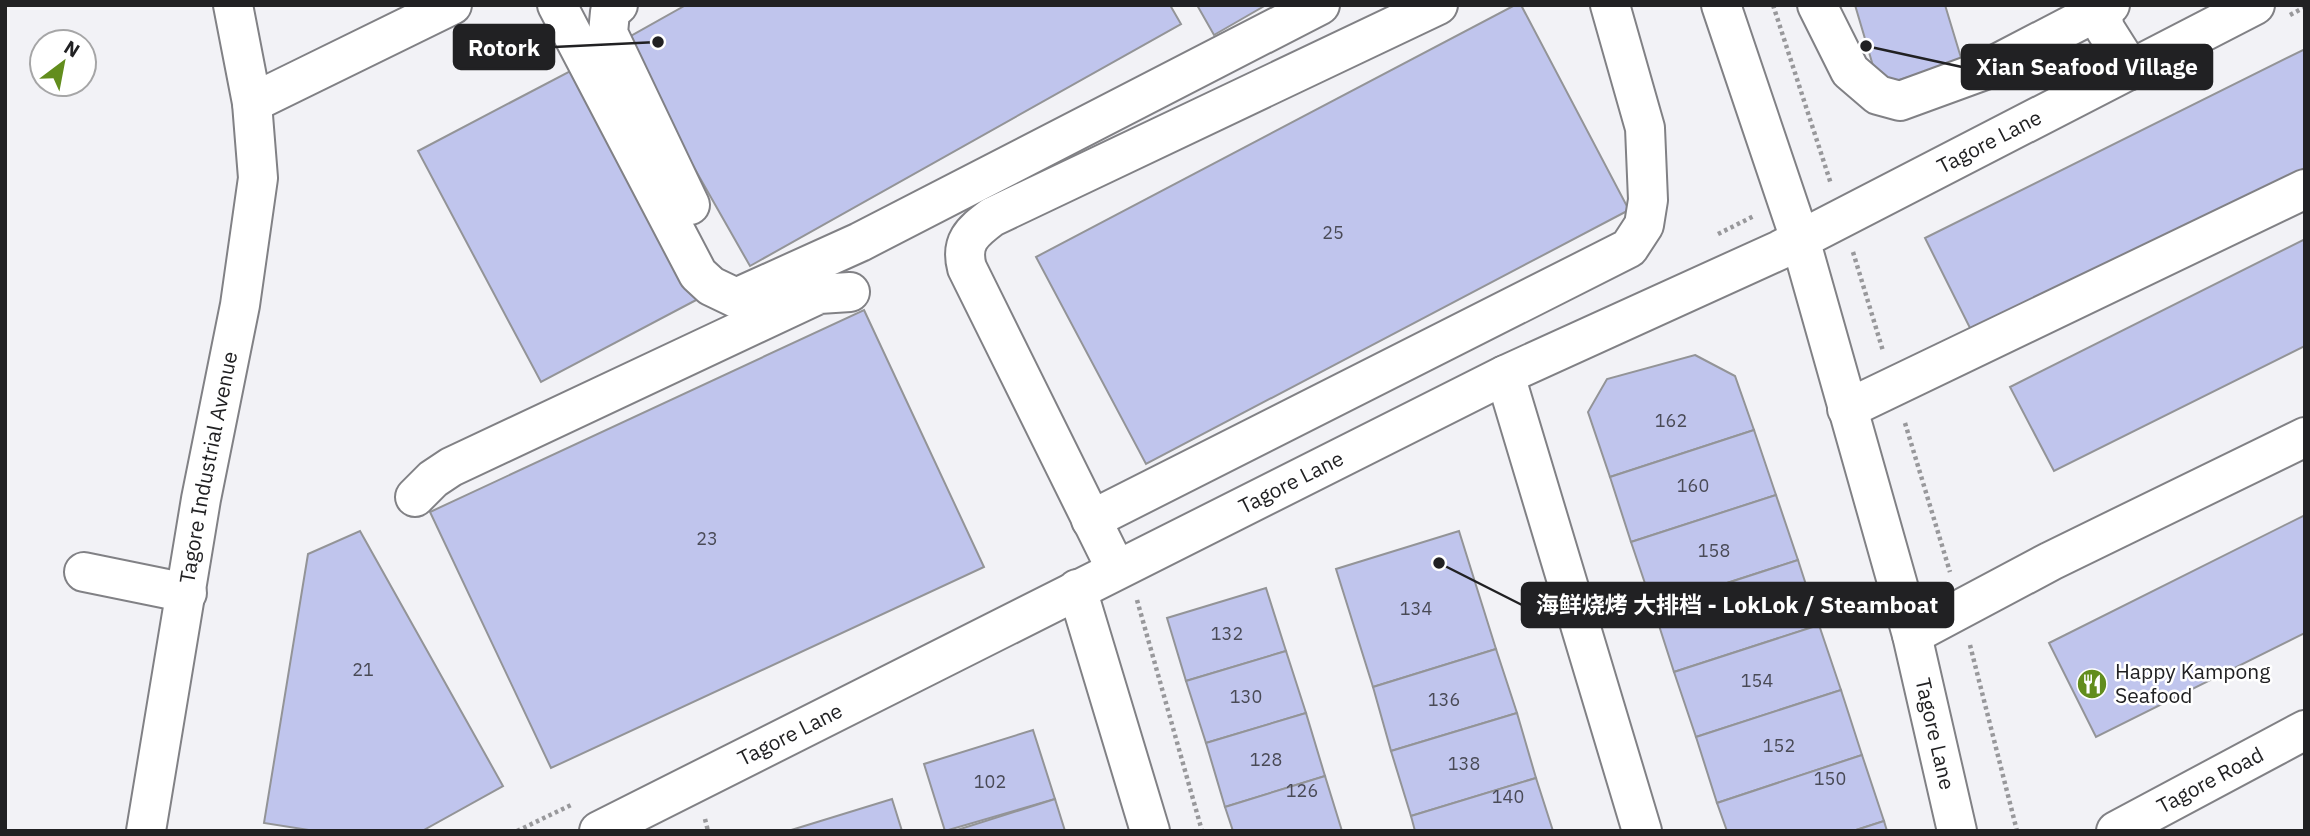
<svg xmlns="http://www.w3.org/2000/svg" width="2310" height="836" font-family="'IBM Plex Sans','Noto Sans SC',sans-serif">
<rect width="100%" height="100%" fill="#f2f2f6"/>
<g fill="#c0c5ed" stroke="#939497" stroke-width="2">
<polygon points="686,5 1170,5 1181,24 750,266 622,41"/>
<polygon points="1197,5 1266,5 1214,35"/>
<polygon points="1515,5 1521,5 1629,210 1146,464 1036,257"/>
<polygon points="1855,5 1945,5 1962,61 1879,86"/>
<polygon points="2305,49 2305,168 1973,334 1925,238"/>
<polygon points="578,67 700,298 541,382 418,151"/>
<polygon points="2305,239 2305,346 2054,471 2010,387"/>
<polygon points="864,310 984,567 551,768 430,512"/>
<polygon points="1695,355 1735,376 1754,430 1610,477 1588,412 1607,379"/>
<polygon points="1754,430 1776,495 1631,542 1610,477"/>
<polygon points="1776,495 1798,560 1653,607 1631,542"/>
<polygon points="2305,515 2305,633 2096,737 2049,643"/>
<polygon points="360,531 503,786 422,831 315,831 264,823 308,554"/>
<polygon points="1459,531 1496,649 1373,687 1336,569"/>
<polygon points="1798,560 1819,625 1674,672 1653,607"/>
<polygon points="1266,588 1286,651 1186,681 1167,618"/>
<polygon points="1819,625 1841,690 1696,737 1674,672"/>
<polygon points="1496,649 1517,713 1391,751 1373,687"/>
<polygon points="1286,651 1306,713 1206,743 1186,681"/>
<polygon points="1841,690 1862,755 1717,803 1696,737"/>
<polygon points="1306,713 1325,776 1225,807 1206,743"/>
<polygon points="1517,713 1536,778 1411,816 1391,751"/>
<polygon points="1033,730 1055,799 945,831 924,764"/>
<polygon points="1862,755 1884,821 1853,831 1727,831 1717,803"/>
<polygon points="1325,776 1342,831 1233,831 1225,807"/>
<polygon points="1536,778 1553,831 1415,831 1411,816"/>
<polygon points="892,799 902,831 788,831"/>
<polygon points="1055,799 1065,831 954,831"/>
<polygon points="1884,821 1887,831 1853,831"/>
</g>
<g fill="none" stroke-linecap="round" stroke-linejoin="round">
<g stroke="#818185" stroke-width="42">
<g id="minor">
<polyline points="557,5 698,274 711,286 736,298 860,242 1320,5"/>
<polyline points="618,5 610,12 608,33 690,205"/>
<path id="s1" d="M 1721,5 L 1800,239 L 1912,635 L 1957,831"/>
<polyline points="1817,5 1850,71 1878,95 1900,101 1985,70 2110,5"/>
<polyline points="2101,10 2105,29 2131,70"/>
<polyline points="252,103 452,5"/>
<polyline points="1505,375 1642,831"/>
<polyline points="1847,409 2305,189"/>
<polyline points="415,497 433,479 451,467 819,294 850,292"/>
<polyline points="1091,520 1629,248 1644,225 1648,200 1645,128 1610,5"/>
<path d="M 1116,569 L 967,268 C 960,242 972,232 992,217 L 1438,5"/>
<polyline points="84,572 187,593"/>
<polyline points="1077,589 1150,831"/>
<polyline points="1912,635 2051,561 2305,437"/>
<path id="s2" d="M 146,831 L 201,499 L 240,305 L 258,178 L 252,103 L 233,5"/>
<path id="s3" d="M 599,831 L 1505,375 L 1780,250 L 2255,5"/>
<path id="s4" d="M 2116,831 L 2305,730"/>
</g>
</g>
<g stroke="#98989b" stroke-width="4.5" stroke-dasharray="3.5 3.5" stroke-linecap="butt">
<polyline points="1773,5 1831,184"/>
<polyline points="2290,15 2305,7"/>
<polyline points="1718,234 1754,216"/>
<polyline points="1853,252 1883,351"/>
<polyline points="1905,423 1950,572"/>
<polyline points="1137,600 1202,831"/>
<polyline points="1970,645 2017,831"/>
<polyline points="705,819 708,831"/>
<polyline points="517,831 573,804"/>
</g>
<use href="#minor" stroke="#fff" stroke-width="38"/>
</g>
<defs>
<g id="restaurant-disc" transform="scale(1.575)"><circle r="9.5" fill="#628d1d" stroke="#fff"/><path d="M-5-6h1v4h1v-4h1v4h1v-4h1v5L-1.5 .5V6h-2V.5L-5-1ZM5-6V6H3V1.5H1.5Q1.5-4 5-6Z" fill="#fff"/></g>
</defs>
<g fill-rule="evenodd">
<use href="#restaurant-disc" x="2092" y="684"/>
</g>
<g text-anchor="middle" stroke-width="5" stroke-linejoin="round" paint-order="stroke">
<g font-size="18" fill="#494a56">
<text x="1333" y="239">25</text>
<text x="1671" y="427">162</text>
<text x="1693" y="492">160</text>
<text x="707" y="545">23</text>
<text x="1714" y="557">158</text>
<text x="1416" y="615">134</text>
<text x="1227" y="640">132</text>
<text x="363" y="676">21</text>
<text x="1757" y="687">154</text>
<text x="1246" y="703">130</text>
<text x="1444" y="706">136</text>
<text x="1779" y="752">152</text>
<text x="1266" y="766">128</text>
<text x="1464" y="770">138</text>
<text x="1830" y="785">150</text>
<text x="990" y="788">102</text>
<text x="1302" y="797">126</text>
<text x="1508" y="803">140</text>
</g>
<g font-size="21" fill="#212123" stroke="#fff">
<text dy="7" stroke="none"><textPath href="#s3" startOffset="1552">Tagore Lane</textPath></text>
<text dy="7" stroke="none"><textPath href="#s2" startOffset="369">Tagore Industrial Avenue</textPath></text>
<text dy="7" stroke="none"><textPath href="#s3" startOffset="775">Tagore Lane</textPath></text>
<text dy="7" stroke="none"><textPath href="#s1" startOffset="760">Tagore Lane</textPath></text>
<text dy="7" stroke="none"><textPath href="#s3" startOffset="214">Tagore Lane</textPath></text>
<text dy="7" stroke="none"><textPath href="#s4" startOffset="107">Tagore Road</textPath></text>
</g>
<g font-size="21" fill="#212123" stroke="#fff" text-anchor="start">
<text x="2115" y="679">Happy Kampong<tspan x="2115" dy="24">Seafood</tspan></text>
</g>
</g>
<path fill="none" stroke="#212123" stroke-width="2.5" d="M658 42L554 47M1866 46L1962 67M1439 563L1522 605"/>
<g fill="#212123" stroke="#fff" stroke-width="2.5">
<circle cx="658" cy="42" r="7"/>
<circle cx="1866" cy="46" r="7"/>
<circle cx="1439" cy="563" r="7"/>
</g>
<g fill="#212123" stroke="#212123" stroke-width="2.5">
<rect x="454" y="25" width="100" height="44" rx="7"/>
<rect x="1962" y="45" width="250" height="44" rx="7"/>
<rect x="1522" y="583" width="431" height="44" rx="7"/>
</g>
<g font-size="23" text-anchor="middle" font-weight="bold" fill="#fff">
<text x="504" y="56">Rotork</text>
<text x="2087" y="75">Xian Seafood Village</text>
<text x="1737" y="613">海鲜烧烤 大排档 - LokLok / Steamboat</text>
</g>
<rect width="2310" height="836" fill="none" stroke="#212123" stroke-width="14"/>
<g transform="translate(63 63) rotate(32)"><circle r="33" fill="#ffffff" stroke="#a6a6a7" stroke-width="2"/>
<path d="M0-5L12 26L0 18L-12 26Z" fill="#628d1d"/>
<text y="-10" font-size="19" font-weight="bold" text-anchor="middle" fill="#212123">N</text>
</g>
</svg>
